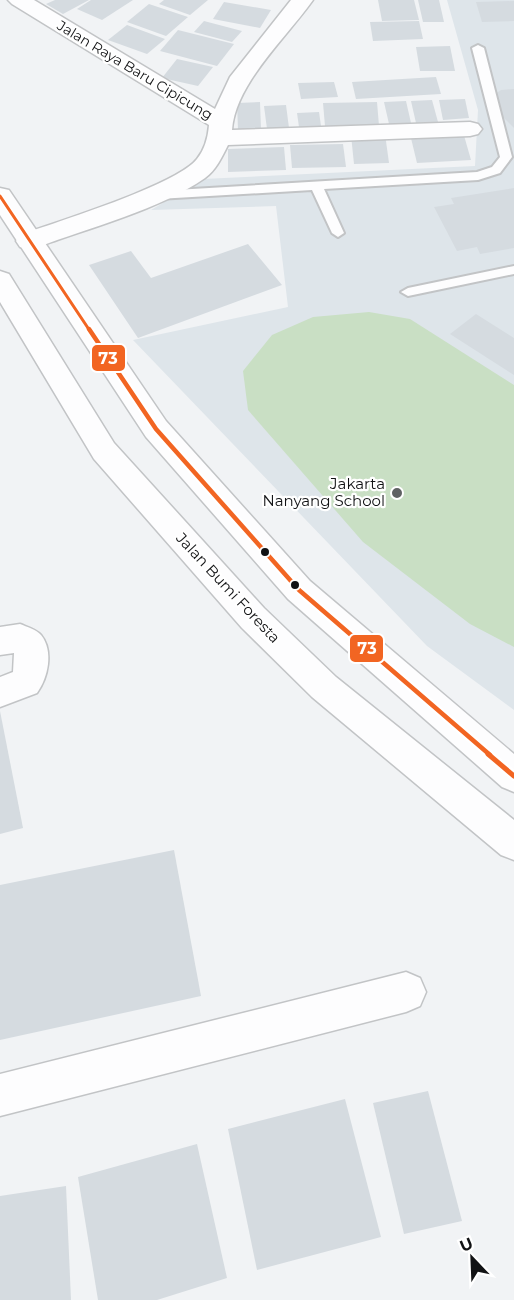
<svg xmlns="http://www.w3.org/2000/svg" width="514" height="1300" font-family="Montserrat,sans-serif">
<rect width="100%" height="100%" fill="#f1f3f5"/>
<polygon fill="#dee5ea" points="447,0 514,0 514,710 427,646 133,340 288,307 276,206 151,210 203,179 475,166 478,110"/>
<polygon fill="#c9dfc4" points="369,312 410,319 514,385 514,647 470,624 363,542 248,410 243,371 272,335 313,317"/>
<g fill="#d5dbe0">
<polygon points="55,0 89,0 63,14 46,4"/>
<polygon points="91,0 133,0 102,20 77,9"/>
<polygon points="164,0 208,0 190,15 159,4"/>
<polygon points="378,0 414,0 419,20 382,21"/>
<polygon points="418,0 439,0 444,22 423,22"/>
<polygon points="514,1 514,21 482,22 476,2"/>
<polygon points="224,2 271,10 260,28 213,19"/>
<polygon points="149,4 188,17 166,36 127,22"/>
<polygon points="204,21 242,31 232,42 194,32"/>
<polygon points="419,21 423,39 373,41 370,22"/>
<polygon points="127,25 165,39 147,54 108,40"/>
<polygon points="178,30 234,44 217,66 160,51"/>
<polygon points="450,46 455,71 420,71 416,47"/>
<polygon points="177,59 213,67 198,86 162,78"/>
<polygon points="436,77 441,94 356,99 352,82"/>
<polygon points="334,82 338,97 301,99 298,83"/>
<polygon points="514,89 514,128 500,114 495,94 501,90"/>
<polygon points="465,99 469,118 443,120 439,100"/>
<polygon points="432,100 438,122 416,123 411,101"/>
<polygon points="406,101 411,123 389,124 384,102"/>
<polygon points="260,102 261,130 238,130 237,103"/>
<polygon points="377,102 379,126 325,126 323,103"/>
<polygon points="286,105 289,128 267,129 264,106"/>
<polygon points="319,112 321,126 299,127 297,113"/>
<polygon points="463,132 471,160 417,163 410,134"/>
<polygon points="385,134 389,163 354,164 351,135"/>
<polygon points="343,144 346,167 292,168 290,145"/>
<polygon points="284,147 286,170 228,172 228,149"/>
<polygon points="514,188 514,248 480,254 477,247 457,251 434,207 454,204 451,198"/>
<polygon points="248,244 282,285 138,338 89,265 131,251 151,278"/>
<polygon points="476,314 514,338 514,375 450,334"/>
<polygon points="0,711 23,828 0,834"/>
<polygon points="174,850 201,996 0,1040 0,885"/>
<polygon points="428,1091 462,1221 404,1234 373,1103"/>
<polygon points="345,1099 381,1237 257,1270 228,1129"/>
<polygon points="197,1144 227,1278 157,1300 98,1300 78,1177"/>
<polygon points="66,1186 71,1300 0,1300 0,1196"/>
</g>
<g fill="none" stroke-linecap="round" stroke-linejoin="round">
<g stroke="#c2c4c6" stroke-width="4">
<g id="service">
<polygon points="478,45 484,48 512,157 500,173 478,180 324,189 344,233 338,237 332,233 312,190 158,199 152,195 158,191 477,172 492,167 500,157 472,48"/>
<polygon points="514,266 514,274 408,296 401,292 408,288"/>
</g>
</g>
<g stroke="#c2c4c6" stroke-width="3">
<g id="minor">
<path d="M 8,0 L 34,0 L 215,109 L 230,77 L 291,0 L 313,0 C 287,37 235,84 232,130 L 470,122 L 478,124 L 482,129 L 478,134 L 470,136 L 228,145 C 222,157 216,170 205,178 C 161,209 89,228 38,247 L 29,249 L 20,247 L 16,241 L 20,235 C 56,222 177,185 197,159 C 205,149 208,137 209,125 L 12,4 Z"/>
<path d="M 20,624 C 27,627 36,629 41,635 C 54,651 48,678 37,693 L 0,707 L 0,677 L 13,672 L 14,653 L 0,655 L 0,627 Z"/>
<polygon points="406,972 420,978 426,992 420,1006 406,1012 0,1116 0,1074"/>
</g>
</g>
<g stroke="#c2c4c6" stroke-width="3">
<g id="secondary">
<polygon points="0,188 9,190 166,421 310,581 514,754 514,792 502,787 288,599 146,437 0,215"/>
<polygon points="0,271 9,274 114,443 264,608 336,677 514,820 514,860 501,855 312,697 242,628 94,459 0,302"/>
</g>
</g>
<use href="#service" fill="#fdfdfe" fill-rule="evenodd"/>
<use href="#minor" fill="#fdfdfe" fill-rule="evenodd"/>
<use href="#secondary" fill="#fdfdfe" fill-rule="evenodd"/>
<g stroke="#fff" stroke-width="6">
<polyline id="bus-1-far2" points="0,196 90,331"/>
</g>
<g stroke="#fff" stroke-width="9">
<polyline id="bus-1-far1" points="89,329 156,429 299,590 490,755"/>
</g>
<g stroke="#fff" stroke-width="10">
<polyline id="bus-1" points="488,754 514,776"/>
</g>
<use href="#bus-1-far2" stroke="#f26522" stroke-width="3"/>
<use href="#bus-1-far1" stroke="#f26522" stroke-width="4.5"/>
<use href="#bus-1" stroke="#f26522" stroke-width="5"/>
</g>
<circle fill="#5f6163" stroke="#fff" stroke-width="2" cx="397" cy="493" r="6"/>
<g fill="#111214" stroke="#fff" stroke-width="2">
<circle cx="265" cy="552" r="5"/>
<circle cx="295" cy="585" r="5"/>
</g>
<g text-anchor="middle" stroke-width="4.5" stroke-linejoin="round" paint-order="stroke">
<g font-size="14" fill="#111214" stroke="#fff">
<text transform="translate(135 70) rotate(31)" y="5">Jalan Raya Baru Cipicung</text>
</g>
<g font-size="15" fill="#111214" stroke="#fff" text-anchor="end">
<text x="385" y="489">Jakarta<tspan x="385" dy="17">Nanyang School</tspan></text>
</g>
<g font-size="15" fill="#111214" stroke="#fff">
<text transform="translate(228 588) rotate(47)" y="5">Jalan Bumi Foresta</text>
</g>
</g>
<g stroke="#fff" stroke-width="2">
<rect x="91" y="344" width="35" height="28" rx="6" fill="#f26522"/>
<rect x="349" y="634" width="35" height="29" rx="6" fill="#f26522"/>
</g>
<g font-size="16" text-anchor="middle" font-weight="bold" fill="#fff">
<text x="108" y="364">73</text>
<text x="367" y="654">73</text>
</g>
<g transform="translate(472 1258) rotate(337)" stroke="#ffffff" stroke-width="4.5" paint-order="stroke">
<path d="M0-4.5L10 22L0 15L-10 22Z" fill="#111214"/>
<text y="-9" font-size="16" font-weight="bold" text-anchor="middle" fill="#111214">U</text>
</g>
</svg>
